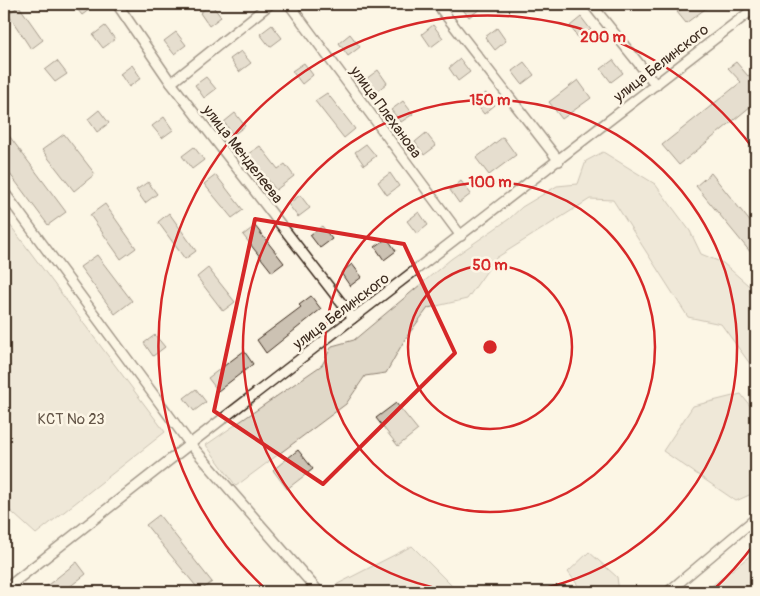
<svg xmlns="http://www.w3.org/2000/svg" width="760" height="596" font-family="Pangolin,sans-serif">
<rect width="100%" height="100%" fill="#fcf5e5"/>
<filter id="ink" filterUnits="userSpaceOnUse"><feTurbulence type="fractalNoise" baseFrequency=".02" numOctaves="2"/><feDisplacementMap in="SourceGraphic" scale="10" xChannelSelector="R" yChannelSelector="G"/><feConvolveMatrix kernelMatrix="1 2 1 2 8 2 1 2 1" color-interpolation-filters="sRGB"/></filter>
<g filter="url(#ink)">
<g fill="#e0d8c8" stroke="#8e8173">
<polygon points="603,152 655,184 690,231 701,254 723,263 756,292 756,372 721,324 688,317 613,200 590,199 496,258 467,299 428,308 405,339 386,373 365,376 346,404 236,486 206,445 322,365 332,346 354,340 451,259 509,219 522,207 557,186 578,184 586,161"/>
<polygon points="4,217 165,432 36,534 4,505"/>
<polygon points="741,394 756,414 756,492 736,501 663,451 693,406"/>
<polygon points="412,546 458,592 325,592 324,591"/>
<polygon points="756,551 756,592 704,592"/>
<polygon points="589,552 617,577 619,592 583,592 568,572"/>
</g>
<g fill="#ccc2b3" stroke="#3b2a1e">
<polygon points="73,4 97,4 82,15"/>
<polygon points="211,4 221,17 209,26 200,13"/>
<polygon points="458,4 487,4 469,17"/>
<polygon points="689,4 712,4 686,23 677,12"/>
<polygon points="19,6 43,40 31,49 8,14"/>
<polygon points="581,17 591,30 579,39 570,26"/>
<polygon points="272,25 282,38 270,47 260,34"/>
<polygon points="433,25 443,38 431,47 422,34"/>
<polygon points="105,26 115,39 103,48 93,35"/>
<polygon points="497,28 506,41 495,50 485,37"/>
<polygon points="176,32 186,45 174,54 164,41"/>
<polygon points="350,34 360,47 348,56 339,43"/>
<polygon points="241,51 251,63 239,72 230,59"/>
<polygon points="460,59 470,72 458,81 449,68"/>
<polygon points="613,60 623,73 611,82 601,69"/>
<polygon points="57,61 67,74 55,82 45,70"/>
<polygon points="524,62 534,75 522,84 512,71"/>
<polygon points="736,62 748,76 751,74 756,80 756,102 679,165 662,145 741,82 728,68"/>
<polygon points="304,63 313,75 302,84 292,71"/>
<polygon points="132,65 141,78 129,87 120,74"/>
<polygon points="378,70 387,83 376,92 366,79"/>
<polygon points="206,77 216,89 204,98 195,85"/>
<polygon points="578,80 591,98 562,119 549,102"/>
<polygon points="327,93 355,129 344,138 315,101"/>
<polygon points="486,93 495,105 484,114 474,101"/>
<polygon points="403,101 413,114 401,122 391,110"/>
<polygon points="99,110 109,123 97,132 88,119"/>
<polygon points="235,113 245,126 233,135 224,122"/>
<polygon points="164,117 173,130 162,138 152,126"/>
<polygon points="4,129 66,212 48,225 4,166"/>
<polygon points="426,133 436,146 424,155 415,142"/>
<polygon points="64,134 95,174 74,191 42,150"/>
<polygon points="503,137 516,155 489,175 476,158"/>
<polygon points="366,144 376,156 364,165 355,152"/>
<polygon points="260,146 278,169 285,164 294,176 276,190 248,154"/>
<polygon points="194,147 204,160 192,169 182,156"/>
<polygon points="390,173 399,186 387,195 378,182"/>
<polygon points="711,173 756,229 756,259 696,186"/>
<polygon points="216,175 243,210 232,218 204,184"/>
<polygon points="461,181 471,194 459,203 450,190"/>
<polygon points="148,182 157,194 145,203 136,190"/>
<polygon points="300,195 310,208 298,217 288,204"/>
<polygon points="105,204 136,248 121,259 90,215"/>
<polygon points="419,212 428,225 417,234 407,221"/>
<polygon points="169,213 196,251 185,259 158,222"/>
<polygon points="255,226 284,263 272,272 243,235"/>
<polygon points="322,226 332,239 320,248 310,235"/>
<polygon points="387,238 396,251 384,260 375,247"/>
<polygon points="97,255 132,301 115,314 80,267"/>
<polygon points="352,264 362,277 350,286 341,273"/>
<polygon points="208,268 235,302 223,311 197,277"/>
<polygon points="311,296 321,309 266,353 257,340 301,307 299,305"/>
<polygon points="155,335 165,347 153,356 144,343"/>
<polygon points="244,351 253,364 218,391 208,378"/>
<polygon points="196,389 206,402 194,411 184,398"/>
<polygon points="396,403 418,430 398,446 376,418"/>
<polygon points="298,450 313,469 287,489 273,470"/>
<polygon points="159,515 212,582 200,591 146,525"/>
<polygon points="77,562 86,574 63,592 39,592"/>
</g>
<g fill="none" stroke-linecap="round" stroke-linejoin="round">
<g stroke="#3b2a1e" stroke-width="12">
<g id="street">
<polyline points="117,4 171,83 353,318"/>
<polyline points="289,4 461,236"/>
<polyline points="437,4 559,161"/>
<polyline points="591,4 656,85"/>
<polyline points="171,83 270,4"/>
<polyline points="4,192 190,444 319,592"/>
<polyline points="4,590 190,444 756,7"/>
<polyline points="668,592 756,518"/>
</g>
</g>
<use href="#street" stroke="#fcf5e5" stroke-width="9"/>
</g>
</g>
<path d="M0 0H760V596H0ZM 255,219 L 404,244 L 455,353 L 323,484 L 214,411 Z" fill="#fcf5e5" fill-opacity=".55" fill-rule="evenodd"/>
<path fill="none" stroke="#d62828" stroke-width="4" stroke-linejoin="round" d="M 255,219 L 404,244 L 455,353 L 323,484 L 214,411 Z"/>
<g fill="none" stroke="#d62828" stroke-width="2.5">
<circle cx="490" cy="347" r="82"/>
<circle cx="490" cy="347" r="165"/>
<path d="M460 592A247 247 0 1 1 520 592"/>
<path d="M755 543A330 330 0 0 1 711 592M269 592A330 330 0 1 1 755 151"/>
</g>
<g text-anchor="middle" stroke-width="5" stroke-linejoin="round" paint-order="stroke">
<g font-size="15" fill="#3b2a1e" stroke="#fcf5e5">
<text transform="translate(661 63) rotate(-38)" y="5">улица Белинского</text>
<text transform="translate(386 112) rotate(54)" y="5">улица Плеханова</text>
<text transform="translate(243 154) rotate(52)" y="5">улица Менделеева</text>
<text transform="translate(341 311) rotate(-37)" y="5">улица Белинского</text>
</g>
<g font-size="15" fill="#645648" stroke="#fcf5e5">
<text x="71" y="424">КСТ № 23</text>
</g>
</g>
<circle cx="490" cy="347" r="8" fill="#d62828" stroke="#fcf5e5" stroke-width="2.5"/>
<g font-size="15" text-anchor="middle" font-weight="bold" fill="#d62828" stroke="#fcf5e5" stroke-width="5" stroke-linejoin="round" paint-order="stroke">
<text x="603" y="42">200 m</text>
<text x="490" y="105">150 m</text>
<text x="490" y="187">100 m</text>
<text x="490" y="270">50 m</text>
</g>
<rect width="760" height="596" fill="none" stroke="#fcf5e5" stroke-width="20"/>
<rect x="10" y="10" width="740" height="576" fill="none" stroke="#3b2a1e" stroke-width="2" filter="url(#ink)"/>
</svg>
